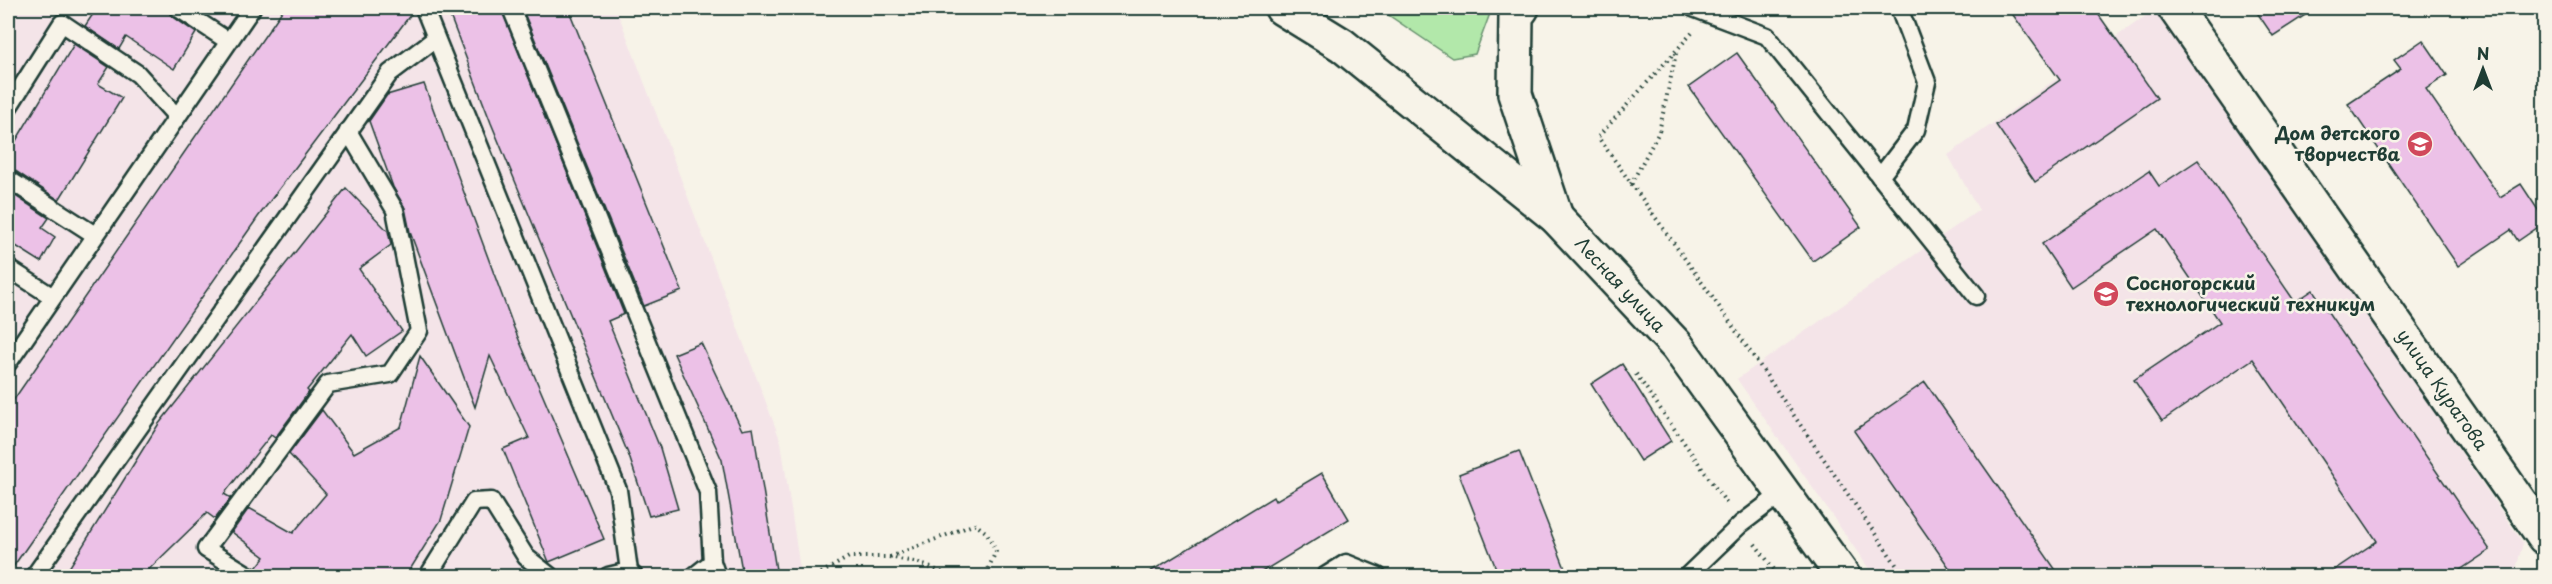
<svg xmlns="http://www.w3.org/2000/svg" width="2552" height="584" font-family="'Playpen Sans',sans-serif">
<rect width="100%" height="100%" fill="#f7f3e8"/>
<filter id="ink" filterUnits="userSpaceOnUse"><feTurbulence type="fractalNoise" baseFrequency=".0167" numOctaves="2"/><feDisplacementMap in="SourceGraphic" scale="12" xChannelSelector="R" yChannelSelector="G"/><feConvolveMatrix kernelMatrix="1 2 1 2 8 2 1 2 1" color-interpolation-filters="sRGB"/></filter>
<g filter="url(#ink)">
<g fill="#f4e4e8">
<polygon points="8,8 616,8 781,442 801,576 8,576"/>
<polygon points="2157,8 2523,543 2514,576 1874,576 1737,379 1979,210 1948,155"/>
</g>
<polygon fill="#b2e8aa" stroke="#68926f" stroke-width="1.5" points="1378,8 1492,8 1475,54 1452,58"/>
<g fill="#ecc1e7" stroke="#1f3d34" stroke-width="1.5">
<polygon points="97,8 168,8 172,16 196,33 174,69 126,37 119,49 85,26"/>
<polygon points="284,8 414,8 414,10 258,217 8,574 8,408"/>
<polygon points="447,8 501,8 624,314 608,321 660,448 678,509 649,516 629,456 491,123"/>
<polygon points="522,8 568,8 682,291 644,306"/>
<polygon points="2008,8 2094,8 2157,98 2035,182 1996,125 2060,80"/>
<polygon points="2254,8 2316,8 2273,36"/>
<polygon points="2423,40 2447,75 2426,89 2500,197 2521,184 2544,219 2544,223 2518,241 2511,230 2458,266 2348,104 2401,69 2394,60"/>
<polygon points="74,44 109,67 98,84 122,98 59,200 14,170 8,169 8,154"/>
<polygon points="1737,53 1861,227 1813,261 1689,87"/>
<polygon points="424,84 514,328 604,539 549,562 503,449 529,438 490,356 475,407 410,232 405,208 393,187 369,121 387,95"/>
<polygon points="2198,160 2295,302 2313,290 2490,550 2451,576 2325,576 2377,541 2253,359 2162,421 2134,380 2220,322 2157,229 2071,287 2042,244 2149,171 2159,186"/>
<polygon points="346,188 388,231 391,245 359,269 402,331 366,356 352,334 307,390 309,392 275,438 271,435 224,494 231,498 215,519 207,513 142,576 64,576 158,425"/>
<polygon points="8,191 49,218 42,228 55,237 41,262 8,241"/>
<polygon points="701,343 742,430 753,428 777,576 743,576 722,460 674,354"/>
<polygon points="420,356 469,427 441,520 406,576 260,576 256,568 265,557 232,532 249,508 293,533 326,494 289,454 322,410 354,453 401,427"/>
<polygon points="1622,364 1671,441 1640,461 1591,384"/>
<polygon points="1925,382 2060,576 1955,576 1854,431"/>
<polygon points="1519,451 1568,576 1499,576 1459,474"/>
<polygon points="1322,473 1349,519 1255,576 1143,576 1273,497 1275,501"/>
</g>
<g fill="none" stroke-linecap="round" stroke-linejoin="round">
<g stroke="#1f3d34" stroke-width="21">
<g id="service">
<polyline points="178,8 228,41"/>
<polyline points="424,8 618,490 629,571 634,576"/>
<polyline points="511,8 708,492 712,562 717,576"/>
<polyline points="1693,8 1767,36 1976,296"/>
<polyline points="8,108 62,23 138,74 177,117"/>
<polyline points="1880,177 1916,130 1927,82 1899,8"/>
<polyline points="8,179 95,235"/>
<polyline points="8,268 53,297"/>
<polyline points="8,363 252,8"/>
<polyline points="34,576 390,73 435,39"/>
<polyline points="250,576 206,549 328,384 390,374 419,331 395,210 348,131"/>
<polyline points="428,576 474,502 491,501 526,557 550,576"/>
<polyline points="608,576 629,571"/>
<polyline points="694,576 712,562"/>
<polyline points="1325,576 1346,563 1378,576"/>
<polyline points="1687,576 1741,524 1782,493"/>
</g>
</g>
<g stroke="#1f3d34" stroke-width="38">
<g id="minor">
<polyline points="1522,8 1516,16 1515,94 1556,217"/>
<polyline points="2175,8 2544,537"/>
</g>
</g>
<g stroke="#1f3d34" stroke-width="38">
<polyline id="secondary" points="1282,8 1342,45 1556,217 1677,346 1843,576"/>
</g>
<g stroke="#1f3d34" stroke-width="4" stroke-dasharray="1.5 4.5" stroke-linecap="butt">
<polyline points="1692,33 1598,137 1725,315 1904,576"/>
<polyline points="1631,184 1659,132 1677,49"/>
<polyline points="1636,374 1727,504"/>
<polyline points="1755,544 1779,576"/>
<polyline points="890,557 975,524 987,533 996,551 985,576"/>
<polyline points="816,576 849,557 889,557 919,563 946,574 965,576"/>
</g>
<use href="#service" stroke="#f7f3e8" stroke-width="16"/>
<use href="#minor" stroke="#f7f3e8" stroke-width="33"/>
<use href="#secondary" stroke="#f7f3e8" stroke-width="33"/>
</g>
</g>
<defs>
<g id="school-disc" transform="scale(1.35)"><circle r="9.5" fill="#d1495b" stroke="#f7f3e8"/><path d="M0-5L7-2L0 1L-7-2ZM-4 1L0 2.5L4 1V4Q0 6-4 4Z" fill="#fff"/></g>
<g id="university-disc" transform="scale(1.35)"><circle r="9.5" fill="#d1495b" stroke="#f7f3e8"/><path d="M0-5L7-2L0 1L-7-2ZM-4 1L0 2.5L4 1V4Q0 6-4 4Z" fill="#fff"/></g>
</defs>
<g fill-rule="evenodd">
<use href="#school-disc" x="2420" y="144"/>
<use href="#university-disc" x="2106" y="294"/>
</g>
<g text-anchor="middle" stroke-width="5" stroke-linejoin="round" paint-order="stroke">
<g font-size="18" font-weight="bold" fill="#1f3d34" stroke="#f7f3e8" text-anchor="end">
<text x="2400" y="140">Дом детского<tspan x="2400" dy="21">творчества</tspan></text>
<text x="2126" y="290" text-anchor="start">Сосногорский<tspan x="2126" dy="21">технологический техникум</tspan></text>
</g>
<g font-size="18" fill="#1f3d34" stroke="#f7f3e8">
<text transform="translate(1620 285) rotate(47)" y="6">Лесная улица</text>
<text transform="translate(2442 390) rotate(55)" y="6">улица Куратова</text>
</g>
</g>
<rect width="2552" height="584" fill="none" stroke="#f7f3e8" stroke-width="30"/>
<rect x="15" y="15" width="2522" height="554" fill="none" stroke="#1f3d34" stroke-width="2" filter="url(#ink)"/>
<g transform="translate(2483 69)" stroke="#f7f3e8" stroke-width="4.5" paint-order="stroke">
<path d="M0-4.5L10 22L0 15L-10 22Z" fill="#1f3d34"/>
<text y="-9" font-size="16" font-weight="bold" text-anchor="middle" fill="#1f3d34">N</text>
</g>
</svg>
